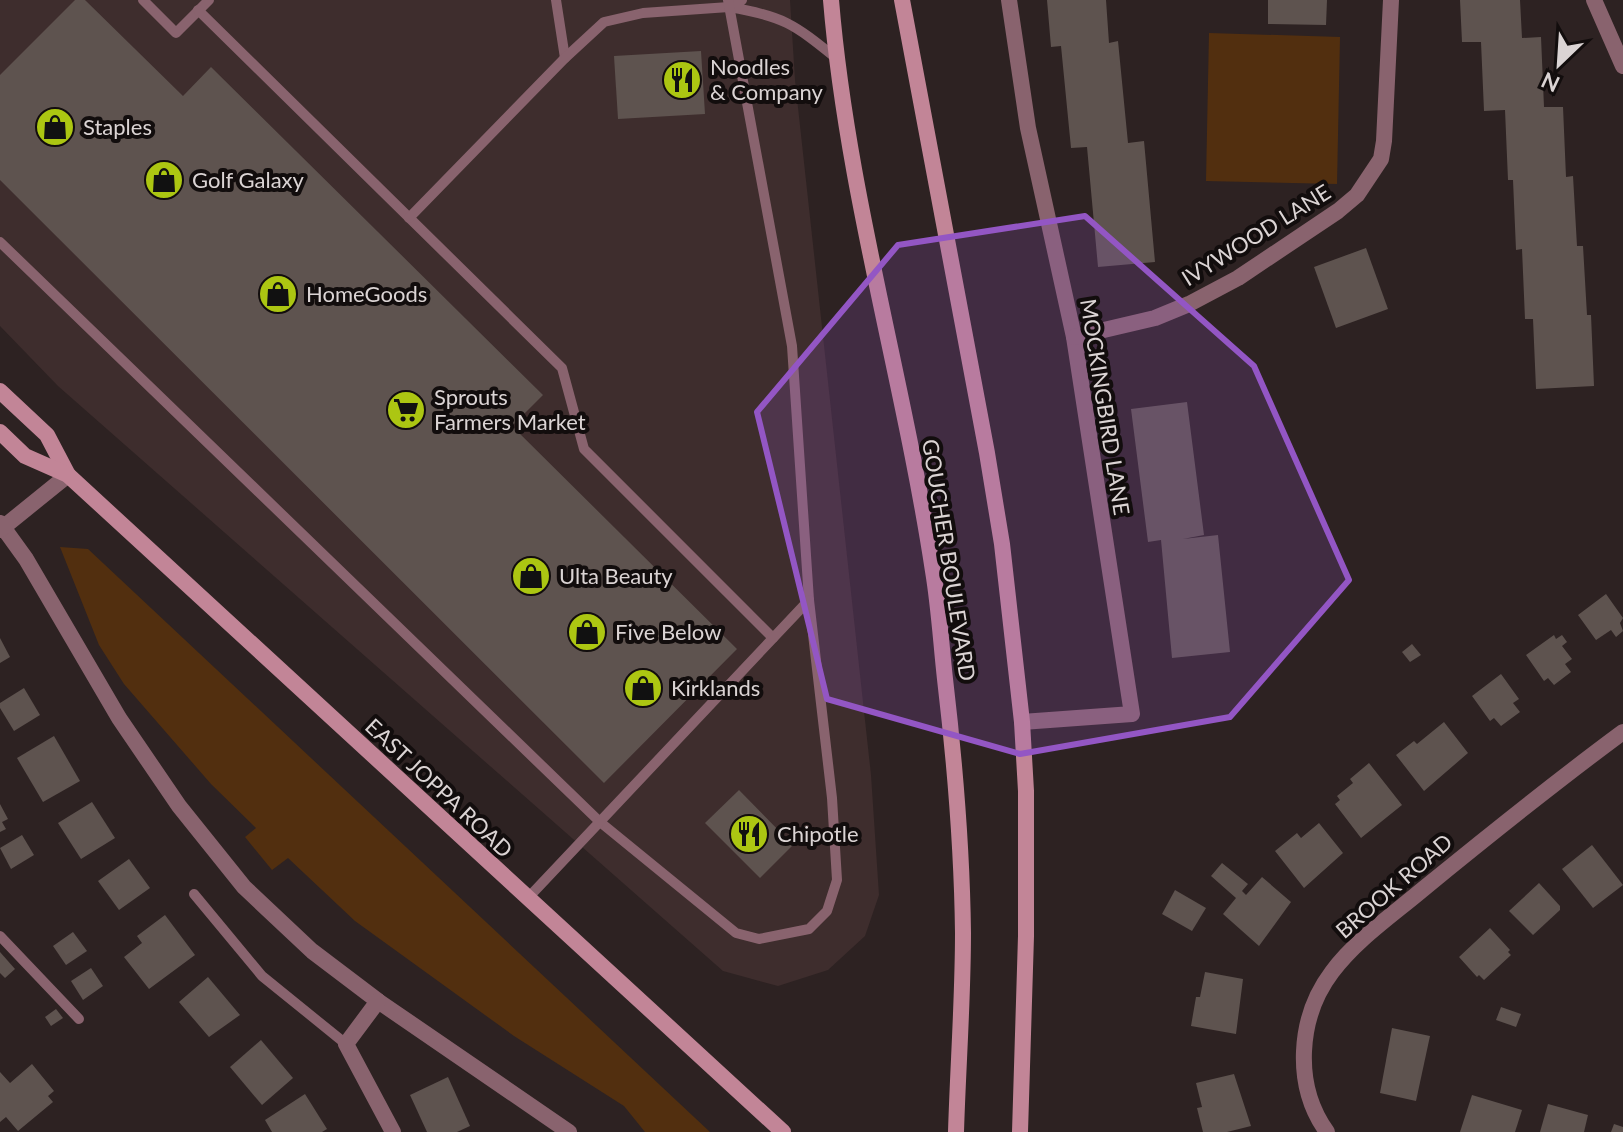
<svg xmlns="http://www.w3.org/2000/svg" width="1623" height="1132" font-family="Lato,sans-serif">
<rect width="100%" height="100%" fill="#2d2222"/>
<polygon fill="#3e2d2d" points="0,0 790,0 795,80 871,775 879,895 865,936 828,970 778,986 723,971 58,386 0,326"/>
<g fill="#522f0f">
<polygon points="1209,33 1340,37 1337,184 1206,181"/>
<polygon points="60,547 88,549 710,1132 645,1132 624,1106 514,1036 355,921 288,858 272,870 245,837 256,828 211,784 124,684 99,645"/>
</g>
<g fill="#5e534f">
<polygon points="75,0 85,0 183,96 211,67 543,395 512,426 737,649 604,783 0,180 0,75"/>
<polygon points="1047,0 1106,0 1109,43 1118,41 1128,143 1144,141 1155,262 1098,267 1087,147 1071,148 1061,46 1051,47"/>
<polygon points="1268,0 1327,0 1326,25 1268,24"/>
<polygon points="1460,0 1520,0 1522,38 1541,37 1544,107 1563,107 1566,177 1573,176 1577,246 1583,246 1587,315 1591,315 1594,386 1536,389 1533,319 1525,319 1522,249 1516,250 1513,180 1508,180 1505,110 1484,111 1481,42 1462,42"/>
<polygon points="701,51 705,114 618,119 614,56"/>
<polygon points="1366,248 1388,309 1336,328 1314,267"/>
<polygon points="1187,402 1204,535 1183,539 1218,535 1230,652 1172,658 1161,540 1148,542 1131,409"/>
<polygon points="1606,594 1623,618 1620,623 1623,631 1616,637 1611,630 1596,640 1578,615"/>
<polygon points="1554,635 1556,639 1562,635 1567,642 1562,646 1572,659 1565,664 1571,672 1554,685 1548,678 1544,681 1526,655"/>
<polygon points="0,638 10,657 0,663"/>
<polygon points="1412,644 1421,655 1410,662 1402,652"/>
<polygon points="1501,674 1519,699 1513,703 1520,712 1501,726 1494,718 1490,721 1472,696"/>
<polygon points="24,688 40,715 14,731 0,708 0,703"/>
<polygon points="1444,722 1468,753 1424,791 1396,755 1414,741 1417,744"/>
<polygon points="54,736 80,781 43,802 17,758"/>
<polygon points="1369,763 1402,805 1361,838 1335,804 1340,800 1337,796 1353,783 1350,779"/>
<polygon points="739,790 793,845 760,878 705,823"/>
<polygon points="92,802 115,838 81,859 58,823"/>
<polygon points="0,804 8,819 2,822 6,829 0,832"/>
<polygon points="1319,823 1343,853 1304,888 1275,851 1297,833 1301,838"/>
<polygon points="22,835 34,855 11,869 0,848"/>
<polygon points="1592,845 1623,885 1593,908 1562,869"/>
<polygon points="129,859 150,888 119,910 98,881"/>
<polygon points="1222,863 1248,884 1242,891 1246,895 1262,877 1291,902 1259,946 1223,914 1236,898 1211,876"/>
<polygon points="1539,883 1560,906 1560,910 1533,935 1509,911"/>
<polygon points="1175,890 1206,908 1192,931 1162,914"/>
<polygon points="165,915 195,955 149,989 124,957 142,943 137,936"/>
<polygon points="1490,928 1510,950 1508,952 1511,955 1484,980 1479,975 1477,977 1459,957"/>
<polygon points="73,932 87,951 66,965 53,946"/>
<polygon points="0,952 15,969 5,978 0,973"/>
<polygon points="91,968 103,986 83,1000 71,981"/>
<polygon points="1205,972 1243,979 1236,1034 1191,1026 1196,997 1200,997"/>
<polygon points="208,977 240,1015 209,1037 179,1002"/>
<polygon points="1501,1007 1521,1014 1516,1027 1496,1020"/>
<polygon points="56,1009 63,1018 51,1026 45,1017"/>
<polygon points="1392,1028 1430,1036 1416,1101 1380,1093"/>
<polygon points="261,1040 293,1078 262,1105 230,1067"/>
<polygon points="32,1064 54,1091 48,1096 53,1102 18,1131 6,1117 0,1122 0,1072 10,1083"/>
<polygon points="1234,1074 1251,1126 1227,1132 1203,1132 1197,1108 1202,1107 1196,1083"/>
<polygon points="448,1077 470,1126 457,1132 427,1132 410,1095"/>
<polygon points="305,1094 327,1129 322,1132 272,1132 265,1120"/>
<polygon points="1472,1095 1522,1110 1515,1132 1460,1132"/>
<polygon points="1548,1104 1588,1115 1584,1132 1540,1132"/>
<polygon points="1614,1124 1623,1127 1623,1132 1611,1132"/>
</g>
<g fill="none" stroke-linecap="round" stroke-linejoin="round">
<g stroke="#89636e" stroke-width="10">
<polyline points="143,0 176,33 209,0"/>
<polyline points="556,0 565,58"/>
<path d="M 742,0 L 729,7 C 783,16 794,24 836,58"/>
<polyline points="198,10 562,368 584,449 773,638"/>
<polyline points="409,218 565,58 604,22 643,13 729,7"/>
<polyline points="0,242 600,822 736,933 759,939 809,929 827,911 837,880 832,798 809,600 792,346 728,0"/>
<polyline points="194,894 262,976 346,1044"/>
<polyline points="527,899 809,600"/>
<polyline points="0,936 79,1019"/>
</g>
<g stroke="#89636e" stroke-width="16">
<polyline points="1009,0 1028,128 1074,337 1132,714 1022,722"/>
<polyline points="1594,0 1623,66"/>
<polyline points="1074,337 1155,318 1189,304 1238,278 1338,211 1357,195 1381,159 1384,141 1391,0"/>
<polyline points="0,523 26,559 119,718 179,806 244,887 312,951 378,1001 569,1132"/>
<polyline points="0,530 68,475"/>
<polyline points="378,1001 346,1044 393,1132"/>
<path d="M 1327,1132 C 1293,1085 1298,1017 1332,972 C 1356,940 1391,916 1422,890 C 1488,836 1554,783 1623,732"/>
</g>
<g stroke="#c28597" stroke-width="16">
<path d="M 831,0 C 847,193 904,380 933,571 C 939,607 941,643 945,679 C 955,764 962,848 963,933 C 963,999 958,1066 956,1132"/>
<polyline points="902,0 987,453 1002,544 1022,722 1026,791 1026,936 1020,1132"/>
<polyline points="0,391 47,435 68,475"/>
<polyline points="0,432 25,456 68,475 783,1132"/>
</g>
</g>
<path fill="#9356c4" fill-opacity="0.2" stroke="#9356c4" stroke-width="6" stroke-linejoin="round" d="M 1085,216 L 1254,366 L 1349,580 L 1230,717 L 1020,754 L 827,699 L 757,412 L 898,245 Z"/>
<defs>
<g id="restaurant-disc" transform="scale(2)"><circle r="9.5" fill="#acc612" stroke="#120d0d"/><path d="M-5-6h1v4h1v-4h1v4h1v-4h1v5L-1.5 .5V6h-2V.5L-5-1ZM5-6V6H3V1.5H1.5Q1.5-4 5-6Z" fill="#111"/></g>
<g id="shop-disc" transform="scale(2)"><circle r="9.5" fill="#acc612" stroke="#120d0d"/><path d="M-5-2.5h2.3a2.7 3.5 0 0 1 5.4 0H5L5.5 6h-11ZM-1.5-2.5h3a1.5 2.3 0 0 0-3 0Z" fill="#111"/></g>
<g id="supermarket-disc" transform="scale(2)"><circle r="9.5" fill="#acc612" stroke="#120d0d"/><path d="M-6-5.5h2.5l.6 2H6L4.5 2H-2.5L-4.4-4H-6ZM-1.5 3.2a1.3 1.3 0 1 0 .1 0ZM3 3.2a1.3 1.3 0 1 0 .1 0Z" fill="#111"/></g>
</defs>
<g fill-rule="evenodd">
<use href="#restaurant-disc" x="682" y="80"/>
<use href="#shop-disc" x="55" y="127"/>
<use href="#shop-disc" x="164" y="180"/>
<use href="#shop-disc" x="278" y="294"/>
<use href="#supermarket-disc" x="406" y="410"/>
<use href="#shop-disc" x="531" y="576"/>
<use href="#shop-disc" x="587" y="632"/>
<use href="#shop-disc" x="643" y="688"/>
<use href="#restaurant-disc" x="749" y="834"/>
</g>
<g text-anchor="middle" stroke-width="8" stroke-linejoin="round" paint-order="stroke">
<g font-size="22" fill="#dbd4d4" stroke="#120d0d" text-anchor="start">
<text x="710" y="75">Noodles<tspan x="710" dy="25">&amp; Company</tspan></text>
<text x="83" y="135">Staples</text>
<text x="192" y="188">Golf Galaxy</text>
<text x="306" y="302">HomeGoods</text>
<text x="434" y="405">Sprouts<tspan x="434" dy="25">Farmers Market</tspan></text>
<text x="559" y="584">Ulta Beauty</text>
<text x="615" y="640">Five Below</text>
<text x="671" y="696">Kirklands</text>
<text x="777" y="842">Chipotle</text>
</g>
<g font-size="22" fill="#dbd4d4" stroke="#120d0d">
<text transform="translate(1256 235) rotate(-32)" y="8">IVYWOOD LANE</text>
<text transform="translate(1105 407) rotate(81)" y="8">MOCKINGBIRD LANE</text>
<text transform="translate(949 560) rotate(81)" y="8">GOUCHER BOULEVARD</text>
<text transform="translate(439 788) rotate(43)" y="8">EAST JOPPA ROAD</text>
<text transform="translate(1394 886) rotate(-41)" y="8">BROOK ROAD</text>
</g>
</g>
<g transform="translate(1559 64) rotate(205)" stroke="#120d0d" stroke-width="6" paint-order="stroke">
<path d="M0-6L14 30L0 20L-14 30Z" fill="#dbd4d4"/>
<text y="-12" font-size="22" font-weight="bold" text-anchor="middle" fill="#dbd4d4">N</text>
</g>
</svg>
